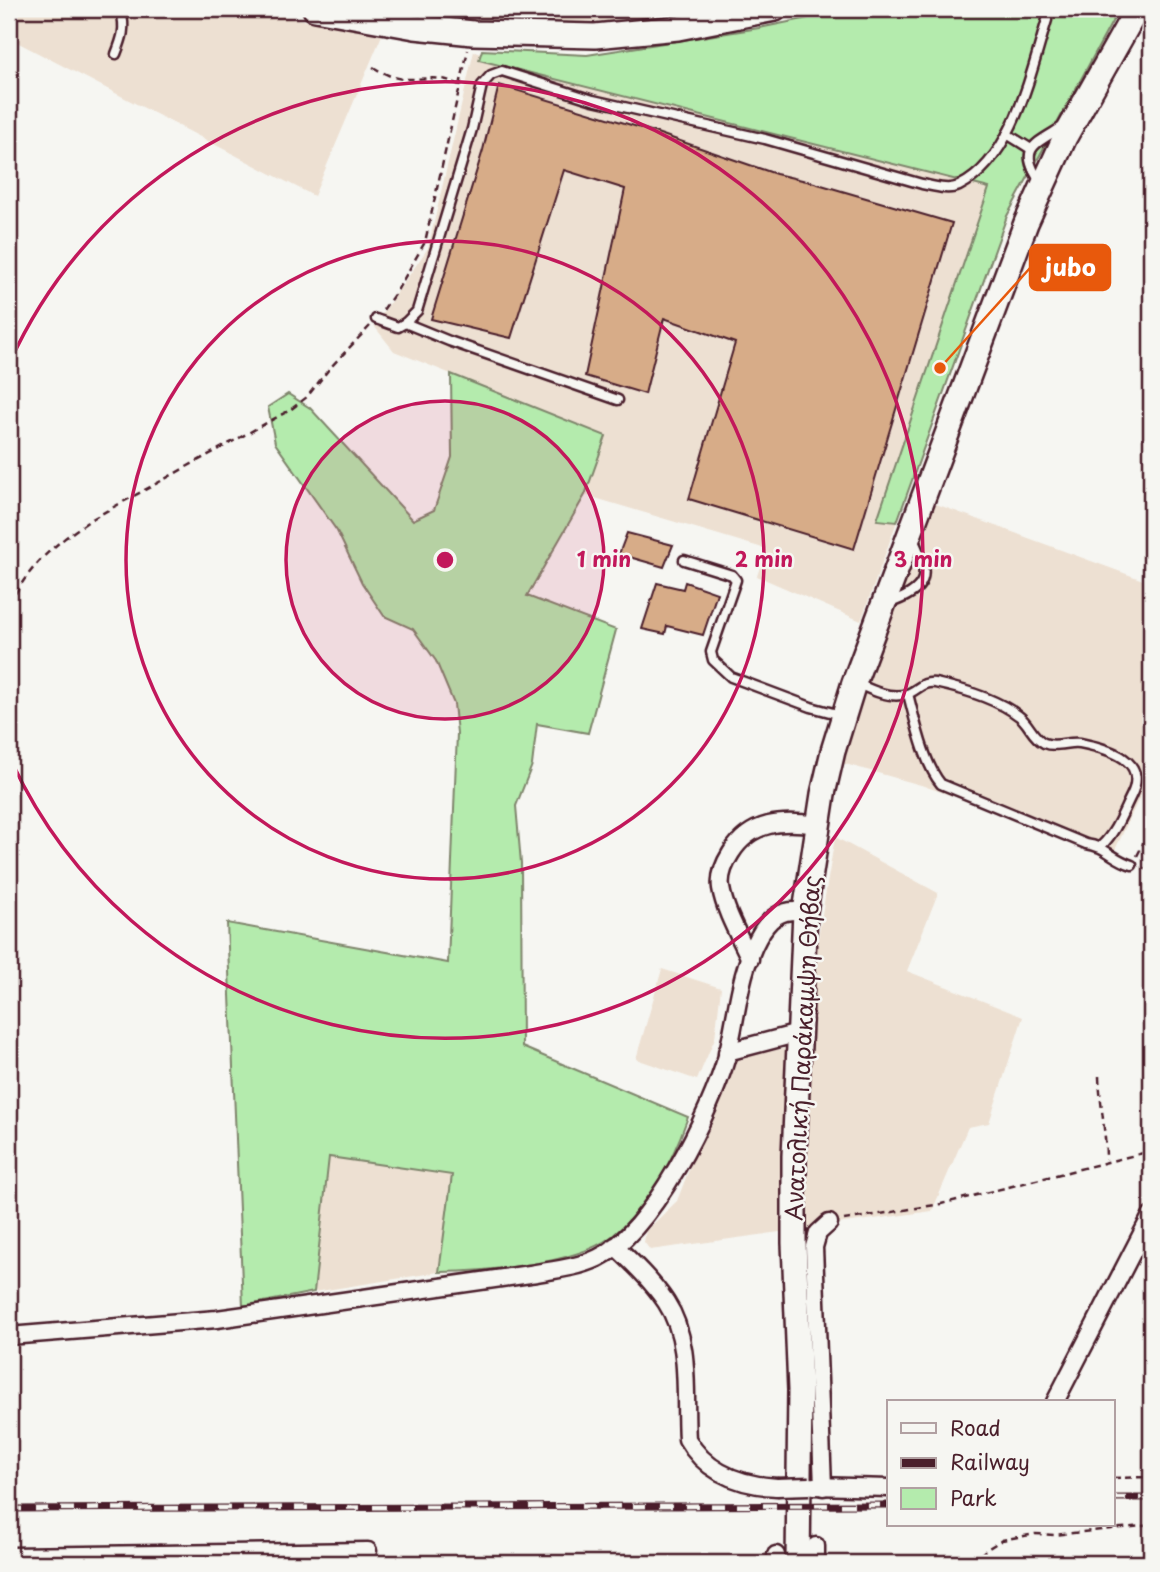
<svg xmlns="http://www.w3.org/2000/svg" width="1160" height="1572" font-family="'Playpen Sans',sans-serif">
<rect width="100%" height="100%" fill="#f6f6f2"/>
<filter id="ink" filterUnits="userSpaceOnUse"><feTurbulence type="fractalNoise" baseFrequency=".0143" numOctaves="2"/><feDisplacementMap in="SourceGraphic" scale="14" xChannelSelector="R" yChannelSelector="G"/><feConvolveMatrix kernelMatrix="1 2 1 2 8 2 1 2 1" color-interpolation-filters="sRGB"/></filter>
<g filter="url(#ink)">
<g fill="#ede0d2">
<polygon points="9,9 245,9 382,35 314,196 9,38"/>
<polygon points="384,9 678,9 677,12 609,21 531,24 413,15"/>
<polygon points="474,51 1015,195 861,621 757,576 766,549 585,495 605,436 394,351 374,326 428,248"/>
<polygon points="936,504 1151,583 1151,773 1114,852 921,785 838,762 852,710 929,512"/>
<polygon points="835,837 938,893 907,971 1023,1017 989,1123 968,1127 932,1211 650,1250 644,1242 646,1231 677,1201 693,1159 725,1089 733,1056 811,1045 811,1016 817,944"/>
<polygon points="662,969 721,988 715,1038 697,1080 636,1059"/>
<polygon points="329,1157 453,1175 439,1272 314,1292"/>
</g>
<g fill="#b4ebad" stroke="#7f856c" stroke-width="2">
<polygon points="853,9 1119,9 1007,216 897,522 877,520 989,188 479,60 482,50 587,55 759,28"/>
<path d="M 451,374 L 606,436 L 585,495 L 527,596 L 616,630 L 588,733 L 537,724 L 532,765 L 516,806 L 521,863 L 522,1047 L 688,1117 C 672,1162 649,1208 611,1237 C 574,1265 485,1271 439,1272 L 452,1175 L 329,1157 L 314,1292 L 243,1306 L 227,923 L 448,963 L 457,733 L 454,704 L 436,661 L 413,629 L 384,616 L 362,583 L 337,531 L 275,443 L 268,407 L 288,394 L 310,408 L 413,520 L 434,510 L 452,457 Z"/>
</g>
<g fill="#d7ac88" stroke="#4a1f2b" stroke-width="2">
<polygon points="499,85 651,131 776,174 811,182 952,223 854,549 689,499 735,343 664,318 645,394 585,376 625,189 564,170 511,338 431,319 483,150"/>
<polygon points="627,533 673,545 664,567 619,554"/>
<polygon points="685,582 717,593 703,635 667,626 665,634 642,629 657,583 683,589"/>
</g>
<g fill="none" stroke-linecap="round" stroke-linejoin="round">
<g stroke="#4a1f2b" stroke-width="13">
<g id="service">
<path d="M 115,9 L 121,12 C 126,28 122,39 116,54"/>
<polyline points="418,24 434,9"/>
<polyline points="1007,134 1031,149"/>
<path d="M 1041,183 C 1017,148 1034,145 1064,126"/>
<path d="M 376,319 L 398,327 L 405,323 L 417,311 L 472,129 L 482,85 L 491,75 L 502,71 L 593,100 L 765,139 L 922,184 C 933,186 948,191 959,186 C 1013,160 1031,72 1047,20"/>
<polyline points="405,323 449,341 618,400"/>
<polyline points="684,560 732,575 736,580 711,652 713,660 731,677 811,707 841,715"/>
<path d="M 887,604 C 929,590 931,575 913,539"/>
<path d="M 856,683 C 871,690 889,699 907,694 C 917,691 922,681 935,683 C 963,689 996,698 1019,716 C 1029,723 1032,737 1044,743 C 1055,748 1069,741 1080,743 C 1110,749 1149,760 1131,796 C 1122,814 1116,832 1101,846"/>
<path d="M 908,694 C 915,720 924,764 941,784 L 1086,844 C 1105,846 1114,860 1132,865"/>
</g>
</g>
<g stroke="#4a1f2b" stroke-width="21">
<g id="minor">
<path d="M 750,959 C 740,937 725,912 721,888 C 719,875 724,864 731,853 C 751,821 782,820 817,825"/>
<polyline points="727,1052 799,1033"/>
<path d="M 615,1246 C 633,1263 652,1281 666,1302 C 692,1341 684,1395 687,1439 C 706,1473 740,1485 777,1487"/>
<path d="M 9,1336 L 217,1319 L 530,1274 C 552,1270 577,1268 598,1258 C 652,1232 711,1112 727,1056 C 737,1017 739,973 758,938 C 769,917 782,908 805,912"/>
<polyline points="1055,1402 1151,1216"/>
<polyline points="814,1486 889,1488"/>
<polyline points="823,1487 814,1247 818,1233 829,1223"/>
<polyline points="816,1546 816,1563"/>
<polyline points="776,1555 777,1563"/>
<polyline points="9,1556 160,1554"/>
<polyline points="153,1563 160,1554 368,1551"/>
</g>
</g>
<g stroke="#4a1f2b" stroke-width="28">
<g id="secondary">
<polyline points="315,9 415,27 473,33 595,36 678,28 775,9"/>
<polyline points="798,1563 800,1390 794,1243 794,1156 805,912 823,794 833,751 854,683 1026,223 1065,137 1137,9"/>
</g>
</g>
<g stroke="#4a1f2b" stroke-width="2.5" stroke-dasharray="7 5" stroke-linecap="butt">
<path d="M 373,67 C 383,73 392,78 404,79 C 424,80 440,74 459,85"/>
<polyline points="383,310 398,289 425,242 468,50"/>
<path d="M 9,604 C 33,562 52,546 92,519 L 290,410 L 307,397 L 329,369 L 370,326"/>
<polyline points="1137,856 1151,828"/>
<polyline points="1143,868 1151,871"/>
<path d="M 1099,1076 C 1100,1104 1106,1132 1106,1160"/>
<polyline points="844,1220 941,1204 1151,1151"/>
<polyline points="1113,1478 1151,1477"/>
<polyline points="971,1563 987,1549 1002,1540 1035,1534 1054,1535 1151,1525"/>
</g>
<use href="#service" stroke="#f6f6f2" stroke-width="8"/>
<use href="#minor" stroke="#f6f6f2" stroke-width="16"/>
<use href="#secondary" stroke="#f6f6f2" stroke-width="23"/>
<g stroke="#4a1f2b" stroke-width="7">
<g id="rail">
<polyline points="1113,1498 1151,1498"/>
<polyline points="9,1509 889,1505"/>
</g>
</g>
<use href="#rail" stroke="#f6f6f2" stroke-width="4.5" stroke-dasharray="13" stroke-linecap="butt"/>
<g stroke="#4a1f2b" stroke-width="21" stroke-linecap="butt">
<polyline id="minor-bridge" points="777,1487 809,1486"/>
</g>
<use href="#minor-bridge" stroke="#f6f6f2" stroke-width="16"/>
</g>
</g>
<circle cx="445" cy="560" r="159" fill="#c2185b" fill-opacity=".12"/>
<g fill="none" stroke="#c2185b" stroke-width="3.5">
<circle cx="445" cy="560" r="159"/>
<circle cx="445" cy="560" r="319"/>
<path d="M10 362A478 478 0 1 1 10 758"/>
</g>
<g text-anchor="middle" stroke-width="5" stroke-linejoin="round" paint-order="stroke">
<g font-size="23" fill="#4a1f2b" stroke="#f6f6f2">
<text transform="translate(803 1048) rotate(-87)" y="8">Ανατολική Παράκαμψη Θήβας</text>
</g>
</g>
<circle cx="445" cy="560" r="10" fill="#c2185b" stroke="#f6f6f2" stroke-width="3.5"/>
<g font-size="21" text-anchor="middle" font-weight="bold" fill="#c2185b" stroke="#f6f6f2" stroke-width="5" stroke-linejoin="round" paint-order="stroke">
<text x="604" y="567">1 min</text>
<text x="764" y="567">2 min</text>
<text x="923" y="567">3 min</text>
</g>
<path fill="none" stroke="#e8590c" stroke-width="2.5" d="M940 368L1030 268"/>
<circle fill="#e8590c" stroke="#f6f6f2" stroke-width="2.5" cx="940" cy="368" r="7"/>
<rect fill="#e8590c" stroke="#e8590c" stroke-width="2.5" x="1030" y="245" width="80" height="45" rx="7"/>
<g font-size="24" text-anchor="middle" font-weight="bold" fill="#fff">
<text x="1070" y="276">jubo</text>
</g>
<rect width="1160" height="1572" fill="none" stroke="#f6f6f2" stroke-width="35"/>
<rect x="18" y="18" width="1125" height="1537" fill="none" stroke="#4a1f2b" stroke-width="2.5" filter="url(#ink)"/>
<rect x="887" y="1400" width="228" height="126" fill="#f6f6f2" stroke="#b1a0a2" stroke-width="2"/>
<rect x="901" y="1423" width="35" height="10" fill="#f6f6f2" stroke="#b1a0a2" stroke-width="2"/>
<text x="950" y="1436" font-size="21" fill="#4a1f2b">Road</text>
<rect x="901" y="1458" width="35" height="10" fill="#4a1f2b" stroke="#b1a0a2" stroke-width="2"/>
<text x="950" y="1470" font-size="21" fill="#4a1f2b">Railway</text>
<rect x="901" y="1488" width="35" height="21" fill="#b4ebad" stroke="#b1a0a2" stroke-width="2"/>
<text x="950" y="1506" font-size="21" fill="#4a1f2b">Park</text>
</svg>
